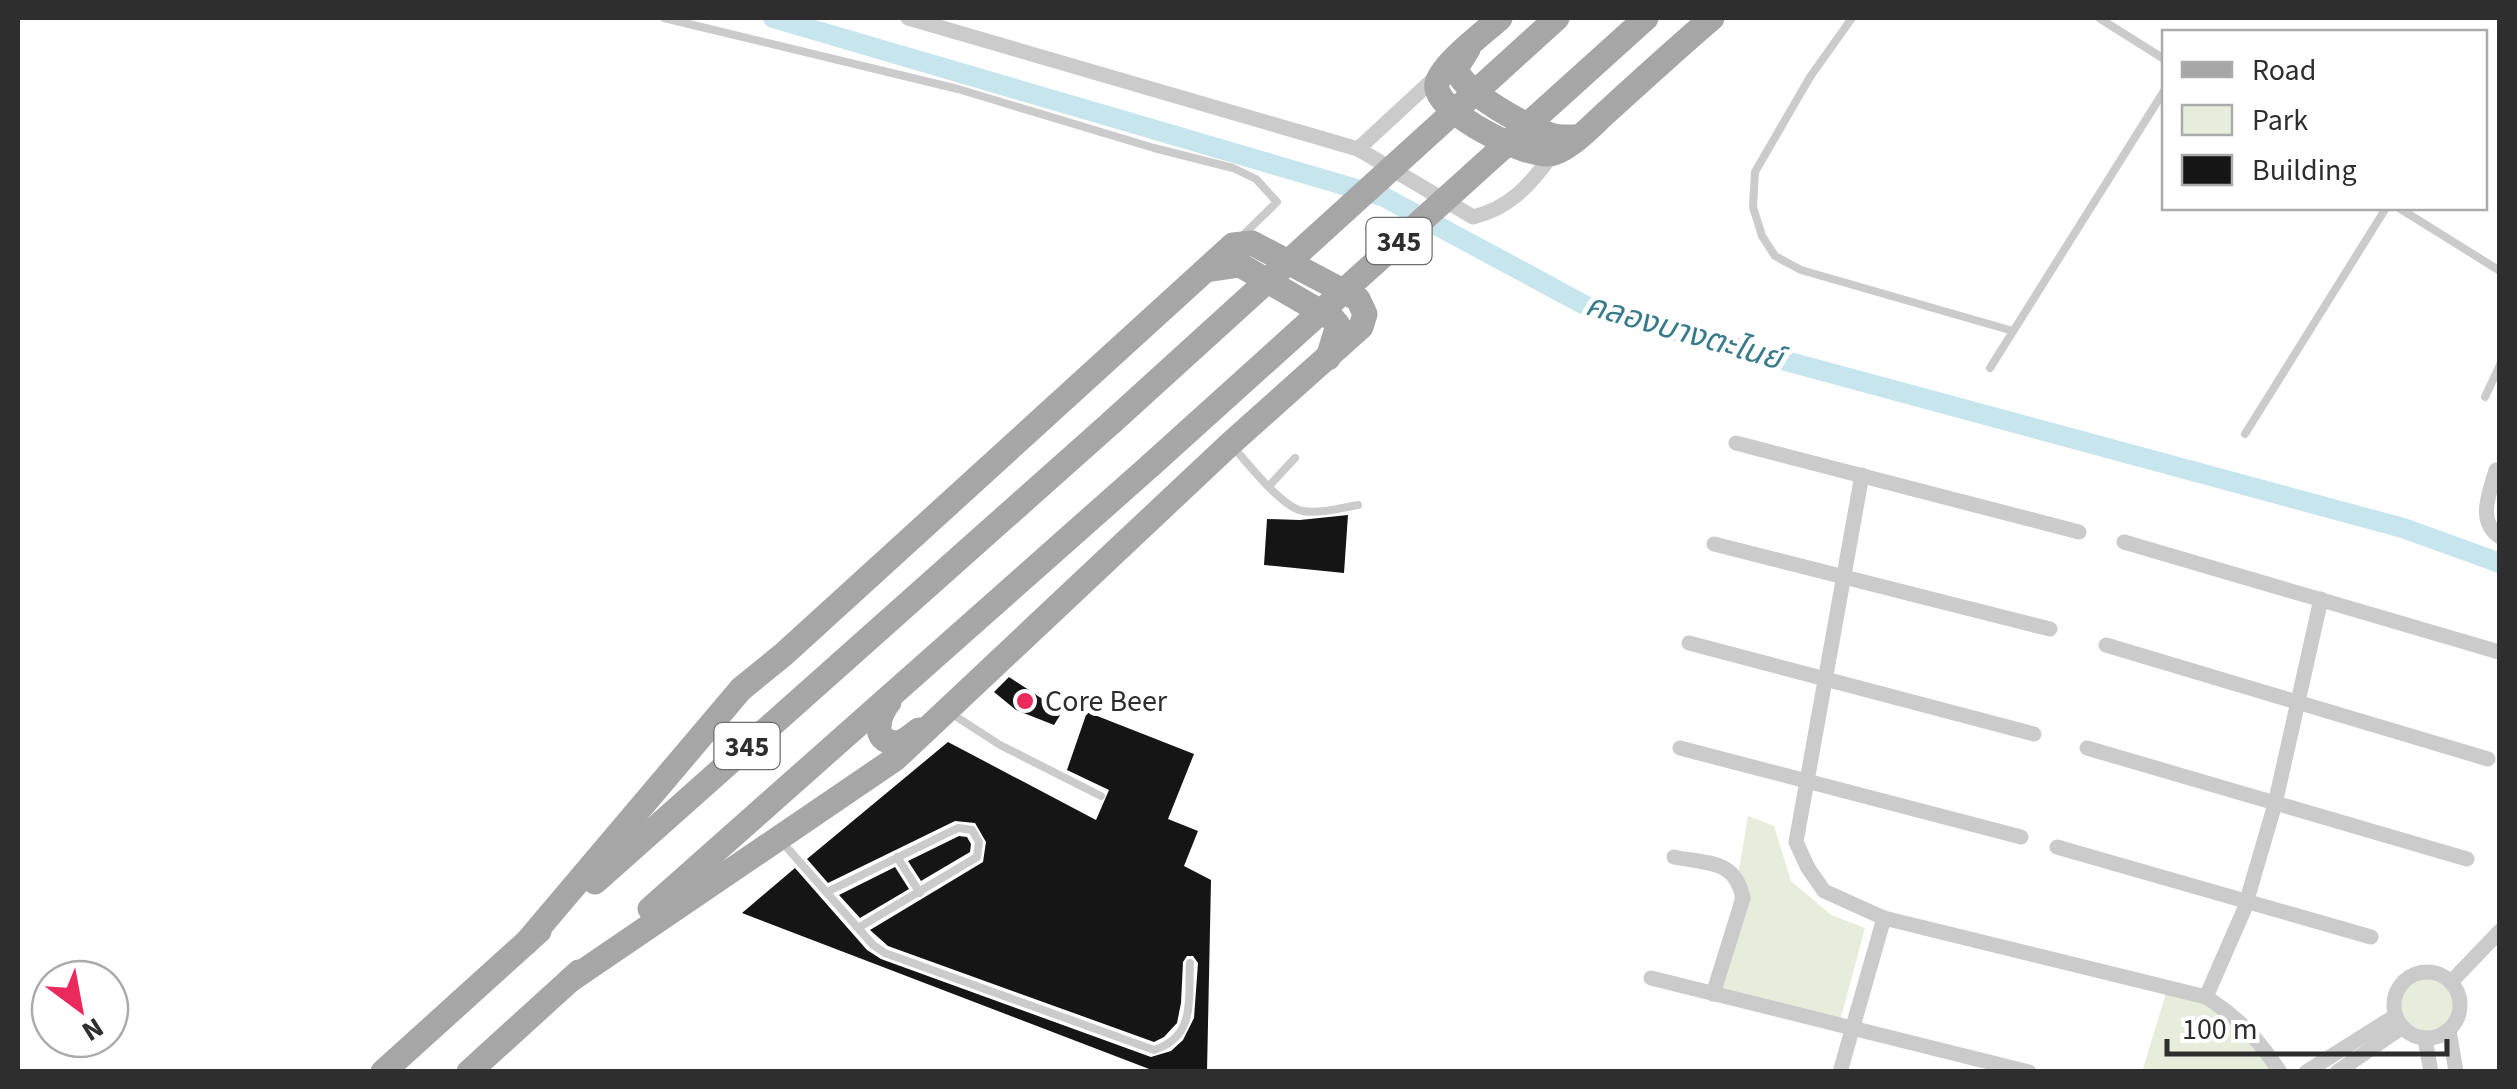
<svg xmlns="http://www.w3.org/2000/svg" width="2517" height="1089" font-family="'Source Sans 3','Noto Sans Thai',sans-serif">
<rect width="100%" height="100%" fill="#fff"/>
<g fill="#e8ecdb">
<polygon points="1748,816 1774,826 1791,881 1831,915 1865,928 1840,1021 1719,988"/>
<circle cx="2427" cy="1005" r="33"/>
<polygon points="2167,990 2200,997 2257,1042 2273,1072 2142,1072"/>
</g>
<g fill="none" stroke-linecap="round" stroke-linejoin="round">
<polyline stroke="#c6e5ed" stroke-width="20" points="773,18 1384,197 1590,308 2403,528 2500,563"/>
</g>
<g fill="#151515">
<polygon points="1348,515 1344,573 1264,565 1267,519 1300,520"/>
<polygon points="1009,677 1062,712 1054,725 1016,710 994,692"/>
<polygon points="1087,712 1194,754 1168,819 1198,831 1184,866 1211,880 1207,1072 1157,1072 742,913 795,868 867,950 881,959 1151,1057 1171,1051 1183,1040 1194,1018 1198,963 1193,956 1187,956 1183,962 1181,1003 1177,1023 1164,1037 1154,1042 888,946 870,930 983,862 986,842 975,823 955,821 828,883 807,859 948,742 1096,820 1109,790 1067,770"/>
<polygon points="959,836 967,837 971,844 970,852 921,881 908,861"/>
<polygon points="895,867 909,889 860,918 839,895"/>
</g>
<g fill="none" stroke-linecap="round" stroke-linejoin="round">
<g stroke="#cbcbcb" stroke-width="8">
<polyline points="664,18 958,89 1154,148 1233,168 1256,179 1277,202 1242,236"/>
<polyline points="1852,18 1810,77 1755,172 1753,207 1762,236 1775,256 1801,270 2013,331"/>
<polyline points="2099,18 2164,59"/>
<polyline points="2399,208 2500,271"/>
<polyline points="1990,368 2164,91"/>
<polyline points="2485,397 2500,365"/>
<polyline points="2245,434 2386,208"/>
<path d="M 1233,447 C 1249,464 1281,507 1303,511 C 1320,514 1341,508 1358,505"/>
<polyline points="1269,486 1295,458"/>
<polyline points="949,712 1000,745 1101,796"/>
<path d="M 782,842 L 873,945 L 885,953 L 1154,1050 C 1196,1036 1188,1001 1190,963"/>
<polyline points="897,857 920,893"/>
<polyline points="827,892 958,828 972,830 979,842 977,857 858,928"/>
</g>
<g stroke="#cbcbcb" stroke-width="15">
<path d="M 908,18 L 1358,149 L 1473,217 C 1510,208 1530,185 1552,155"/>
<polyline points="1358,149 1439,74"/>
<polyline points="1736,443 2079,532"/>
<path d="M 2496,470 C 2490,492 2476,521 2500,537"/>
<path d="M 1862,475 L 1796,842 L 1808,868 L 1824,891 L 1884,918 L 2206,997 C 2238,1017 2259,1040 2280,1072"/>
<polyline points="2124,542 2499,652"/>
<polyline points="1714,544 2050,629"/>
<polyline points="1689,643 2034,734"/>
<polyline points="2106,645 2488,759"/>
<polyline points="1680,748 2021,837"/>
<polyline points="2087,748 2467,859"/>
<polyline points="2057,847 2371,937"/>
<path d="M 1674,857 C 1708,864 1735,859 1743,898 L 1713,994"/>
<circle cx="2427" cy="1005" r="33"/>
<polyline points="1651,978 2029,1072"/>
<polyline points="2451,982 2500,931"/>
<polyline points="2206,997 2244,910 2275,804 2321,599"/>
<polyline points="2449,1030 2456,1072"/>
<polyline points="2425,1039 2431,1072"/>
<polyline points="1840,1072 1884,918"/>
<polyline points="2306,1072 2395,1016"/>
<polyline points="2337,1072 2401,1028"/>
</g>
<g stroke="#a6a6a6" stroke-width="25">
<path d="M 1500,18 C 1485,32 1440,65 1437,84 C 1432,112 1533,162 1554,153 C 1575,145 1592,125 1609,110 C 1643,79 1677,48 1712,18"/>
<path d="M 1468,49 L 1456,68 C 1460,91 1531,130 1554,136 C 1561,137 1571,137 1578,137"/>
<polyline points="1206,270 1240,265 1333,319 1338,325 1328,358"/>
<path d="M 889,702 C 879,715 870,741 896,743 C 904,743 913,734 919,730"/>
<polyline points="595,882 1112,422"/>
<polyline points="650,909 1151,465"/>
<polyline points="526,943 741,689 784,654 1233,245 1252,243 1358,299 1365,314 1361,327 1230,444 895,759 569,981"/>
<polyline points="383,1072 539,931"/>
<polyline points="469,1072 579,972"/>
</g>
<g stroke="#a6a6a6" stroke-width="25">
<polyline points="1112,422 1557,18"/>
<polyline points="1151,465 1646,18"/>
</g>
</g>
<circle fill="#ec295c" stroke="#fff" stroke-width="4" cx="1025" cy="701" r="10"/>
<g text-anchor="middle" stroke-width="10" stroke-linejoin="round" paint-order="stroke">
<g fill="#fff" stroke="#6d6d6d" stroke-width="2.5">
<rect x="1366.5" y="218" width="65" height="46" rx="8"/>
<rect x="714.5" y="723" width="65" height="46" rx="8"/>
</g>
<g font-size="28" font-weight="bold" fill="#2e2e2e">
<text x="1399" y="251">345</text>
<text x="747" y="756">345</text>
</g>
<g font-size="30" fill="#2e2e2e" stroke="#fff" text-anchor="start">
<text x="1045" y="711">Core Beer</text>
</g>
<g font-size="32" font-style="italic" fill="#377b8d" stroke="#fff">
<text transform="translate(1684 331) rotate(16)" y="11">คลองบางตะไนย์</text>
</g>
</g>
<rect width="2517" height="1089" fill="none" stroke="#2e2e2e" stroke-width="40"/>
<rect x="2162" y="30" width="325" height="180" fill="#ffffff" stroke="#ababab" stroke-width="2.5"/>
<rect x="2182" y="62" width="50" height="15" fill="#a6a6a6" stroke="#ababab" stroke-width="2.5"/>
<text x="2252" y="80" font-size="30" fill="#2e2e2e">Road</text>
<rect x="2182" y="105" width="50" height="30" fill="#e8ecdb" stroke="#ababab" stroke-width="2.5"/>
<text x="2252" y="130" font-size="30" fill="#2e2e2e">Park</text>
<rect x="2182" y="155" width="50" height="30" fill="#151515" stroke="#ababab" stroke-width="2.5"/>
<text x="2252" y="180" font-size="30" fill="#2e2e2e">Building</text>
<g transform="translate(80 1009) rotate(148)"><circle r="48" fill="#ffffff" stroke="#ababab" stroke-width="2.5"/>
<path d="M0-8L18 38L0 25L-18 38Z" fill="#ec295c"/>
<text y="-15" font-size="28" font-weight="bold" text-anchor="middle" fill="#2e2e2e">N</text>
</g>
<path d="M2167 1039v15h280v-15" fill="none" stroke="#2e2e2e" stroke-width="5"/>
<text x="2182" y="1039" font-size="30" fill="#2e2e2e" stroke="#ffffff" stroke-width="8" paint-order="stroke">100 m</text>
</svg>
